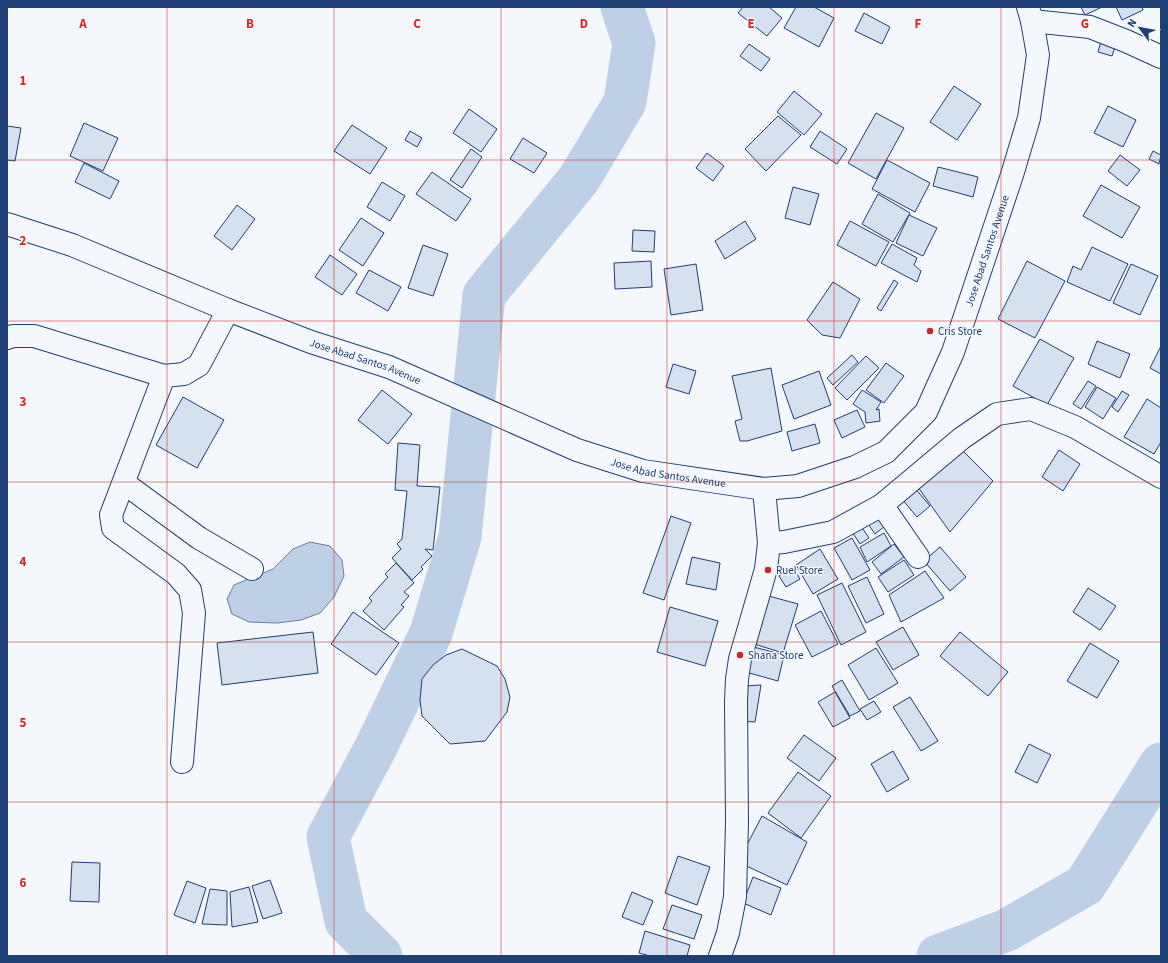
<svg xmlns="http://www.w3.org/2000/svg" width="1168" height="963" font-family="'Source Sans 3',sans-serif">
<rect width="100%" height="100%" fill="#f4f7fb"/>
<polygon fill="#bed0e5" stroke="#687fa3" points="310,542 330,546 342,560 344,576 334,597 320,613 301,620 277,623 249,622 232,614 227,599 234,585 273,569 293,549"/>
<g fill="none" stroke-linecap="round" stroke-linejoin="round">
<g stroke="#bed0e5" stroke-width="43">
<polyline points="381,956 346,921 328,837 376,747 431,633 460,537 484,295 579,179 625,102 634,43 622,7"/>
<polyline points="938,956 1007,930 1085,885 1161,764"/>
</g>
</g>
<g fill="#d5e0f0" stroke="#1d3f73">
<polygon points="743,7 769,7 782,18 767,36 738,13"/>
<polygon points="796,7 814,7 834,18 819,47 784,28"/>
<polygon points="1081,7 1102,7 1085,15"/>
<polygon points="1116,7 1142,7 1143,10 1122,20"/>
<polygon points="864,13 890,27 882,44 855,31"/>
<polygon points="1103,34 1118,38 1112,56 1098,52"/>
<polygon points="749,44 770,59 761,71 740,56"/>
<polygon points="954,86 981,104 957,140 930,122"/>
<polygon points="794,91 822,114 804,135 777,112"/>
<polygon points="1108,106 1136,120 1123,147 1094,133"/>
<polygon points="469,109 497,129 481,152 453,133"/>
<polygon points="876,113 904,128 876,179 848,163"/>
<polygon points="778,116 801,135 766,171 745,149"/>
<polygon points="84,123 118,138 103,171 70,156"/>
<polygon points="352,125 387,148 370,174 334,151"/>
<polygon points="7,126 21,128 15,161 7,160"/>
<polygon points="410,131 422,138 417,147 405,140"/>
<polygon points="820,131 847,149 837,164 810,147"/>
<polygon points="523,138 547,153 534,173 510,159"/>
<polygon points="471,149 482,157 462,188 450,180"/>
<polygon points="1153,151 1161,155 1159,164 1149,159"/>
<polygon points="707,153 724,166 713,181 696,168"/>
<polygon points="1120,155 1140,170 1127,186 1108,171"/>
<polygon points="887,160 930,183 915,212 872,189"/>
<polygon points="84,163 119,181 110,199 75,182"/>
<polygon points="938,167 978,177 973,197 933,186"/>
<polygon points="432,172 471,199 456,221 416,194"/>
<polygon points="382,182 405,196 390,221 367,207"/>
<polygon points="1101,185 1140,207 1122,238 1083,216"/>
<polygon points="793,187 819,194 810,225 785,218"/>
<polygon points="878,194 910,213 893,242 862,224"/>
<polygon points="237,205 255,219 232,250 214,236"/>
<polygon points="909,215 937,228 923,256 896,243"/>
<polygon points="361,218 384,233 363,266 339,250"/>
<polygon points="745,221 756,239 725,259 715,241"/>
<polygon points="850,221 889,242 876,266 837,245"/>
<polygon points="633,230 655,231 654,252 632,251"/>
<polygon points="892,244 917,258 914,265 921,271 917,282 881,263"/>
<polygon points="423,245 448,254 433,296 408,288"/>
<polygon points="1092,247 1128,264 1110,301 1067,282 1073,266 1081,270"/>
<polygon points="330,255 357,274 342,295 315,277"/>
<polygon points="651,261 652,287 615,289 614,263"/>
<polygon points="1027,261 1065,281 1035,338 998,319"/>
<polygon points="696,264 703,310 671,315 664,269"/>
<polygon points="1131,264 1158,276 1140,315 1113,303"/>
<polygon points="369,270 401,287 388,311 356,293"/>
<polygon points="894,280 898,283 881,311 877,308"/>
<polygon points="833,282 860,299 840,338 822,335 807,320"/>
<polygon points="1040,339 1074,358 1047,405 1013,386"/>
<polygon points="1097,341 1130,354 1120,378 1088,364"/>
<polygon points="1161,346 1161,374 1150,368"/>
<polygon points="852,355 858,362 833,385 827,378"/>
<polygon points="866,356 879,368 847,400 835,388"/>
<polygon points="886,363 904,376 884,403 866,390"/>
<polygon points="673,364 696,371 689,394 666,387"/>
<polygon points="771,368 782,431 747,441 740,441 735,421 742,419 732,376"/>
<polygon points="819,371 831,405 794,419 782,385"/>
<polygon points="1088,381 1096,386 1081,409 1073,404"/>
<polygon points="1097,387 1116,398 1103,419 1085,407"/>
<polygon points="382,390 412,414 388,444 358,420"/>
<polygon points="862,390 881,402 876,410 879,409 880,421 866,423 865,412 853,404"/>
<polygon points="1122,391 1129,395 1118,412 1112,407"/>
<polygon points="183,397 224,420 197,468 156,445"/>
<polygon points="1147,399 1161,408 1161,442 1154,454 1124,437"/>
<polygon points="857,410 865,427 842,438 834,420"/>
<polygon points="815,424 820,443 792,451 787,432"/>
<polygon points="398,443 420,445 417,486 440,487 433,550 425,549 432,556 421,567 423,569 412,580 392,558 401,549 397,544 402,539 407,491 395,490"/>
<polygon points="958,446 993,481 950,532 915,483"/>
<polygon points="1059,450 1080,464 1063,491 1042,477"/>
<polygon points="914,487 930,506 917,517 901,498"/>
<polygon points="883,513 890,522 875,534 868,524"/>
<polygon points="671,516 691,523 664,600 643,593"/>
<polygon points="859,523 869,538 860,544 850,529"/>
<polygon points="884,533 891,546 867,562 860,547"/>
<polygon points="852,538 870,570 852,580 834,548"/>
<polygon points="894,544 904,557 881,574 872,562"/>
<polygon points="940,547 966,577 950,591 924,561"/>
<polygon points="820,549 838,579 813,594 796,565"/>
<polygon points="692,557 720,563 716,590 686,584"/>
<polygon points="904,560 914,575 888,592 878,577"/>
<polygon points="396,563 414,583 404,592 409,596 401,605 404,607 384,630 363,611 372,601 369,598 388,577 385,574"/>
<polygon points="793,567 800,579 786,587 779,576"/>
<polygon points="925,571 944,598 901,622 889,595"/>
<polygon points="867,577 884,614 866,623 848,586"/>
<polygon points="842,583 866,632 841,645 817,595"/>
<polygon points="1088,588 1116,606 1100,630 1073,612"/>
<polygon points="765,595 798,604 783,653 751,643"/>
<polygon points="670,607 718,621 705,666 657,652"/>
<polygon points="821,611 838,644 812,657 795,625"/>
<polygon points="353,612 399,643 376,675 331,644"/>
<polygon points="903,627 919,655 893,670 876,642"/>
<polygon points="313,632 318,673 222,685 217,643"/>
<polygon points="960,632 1008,672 988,696 940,656"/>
<polygon points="1090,643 1119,661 1097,698 1067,681"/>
<polygon points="750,646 784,655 778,681 742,671"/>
<polygon points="876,648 898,683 869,700 848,665"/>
<polygon points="462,649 497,666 505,679 510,697 507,712 485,741 450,744 422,716 420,700 422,679 433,665 446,655"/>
<polygon points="842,680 860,711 850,716 832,686"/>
<polygon points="761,685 755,722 738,721 744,686"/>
<polygon points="835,692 850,718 833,727 818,702"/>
<polygon points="910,697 938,741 921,751 893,707"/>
<polygon points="874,701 881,712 867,720 860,709"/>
<polygon points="804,735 836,758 819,781 787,758"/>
<polygon points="1029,744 1051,755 1037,783 1015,772"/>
<polygon points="893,751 909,779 887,792 871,764"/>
<polygon points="798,772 831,796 801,838 768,813"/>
<polygon points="762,816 807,842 787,885 738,862"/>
<polygon points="678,856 710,867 697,905 665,893"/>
<polygon points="72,862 100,863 99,902 70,901"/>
<polygon points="753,877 781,888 771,915 743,903"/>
<polygon points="270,880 282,913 263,919 252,886"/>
<polygon points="187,881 206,888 195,923 174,915"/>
<polygon points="249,887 258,922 232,927 230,892"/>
<polygon points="210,889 227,891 227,925 202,924"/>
<polygon points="632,892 653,901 643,925 622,917"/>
<polygon points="672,905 702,915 694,939 663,929"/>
<polygon points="645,931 690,945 687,956 650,956 639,953"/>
</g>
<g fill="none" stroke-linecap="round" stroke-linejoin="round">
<g stroke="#1d3f73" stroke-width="24">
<g id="minor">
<polyline points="1032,21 1090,27 1126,41 1161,57"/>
<polyline points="7,338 13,336 34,336 164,376 184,374 199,365 228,310"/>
<polyline points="164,376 111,515 113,528 176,574 190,590 194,613 182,762"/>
<polyline points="124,483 199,538 252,569"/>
<polyline points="882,505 918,557"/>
<polyline points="769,543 784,542 833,532 882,505 962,438 997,414 1031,409 1075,427 1161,477"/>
<polyline points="720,956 728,933 735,897 737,823 736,701 737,679 740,659 766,569 769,543 764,489"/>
</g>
</g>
<g stroke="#1d3f73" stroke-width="24">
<g id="highway">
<path id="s1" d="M 7,224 L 72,245 L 228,310 L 311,342 L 389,367 L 577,450 L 643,471 L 764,489 L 798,486 L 855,467 L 886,452 L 926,412 L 953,352 L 1012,175 L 1029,118 L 1038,55 L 1032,21 L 1028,7"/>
</g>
</g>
<use href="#minor" stroke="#f4f7fb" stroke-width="22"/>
<use href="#highway" stroke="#f4f7fb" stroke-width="22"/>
</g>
<path fill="none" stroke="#d62828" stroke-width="1" stroke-opacity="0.55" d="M 167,7 L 167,956M 334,7 L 334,956M 501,7 L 501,956M 667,7 L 667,956M 834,7 L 834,956M 1001,7 L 1001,956M 7,160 L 1161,160M 7,321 L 1161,321M 7,482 L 1161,482M 7,642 L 1161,642M 7,802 L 1161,802"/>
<g fill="#c62828" stroke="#f4f7fb" stroke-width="1.5">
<circle cx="930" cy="331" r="4"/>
<circle cx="768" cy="570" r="4"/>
<circle cx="740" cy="655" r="4"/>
</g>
<g text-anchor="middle" stroke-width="3" stroke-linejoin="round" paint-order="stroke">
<g font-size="11" fill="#1d3f73" stroke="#f4f7fb">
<text dy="4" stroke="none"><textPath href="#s1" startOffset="1163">Jose Abad Santos Avenue</textPath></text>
<text dy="4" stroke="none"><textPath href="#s1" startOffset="384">Jose Abad Santos Avenue</textPath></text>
<text dy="4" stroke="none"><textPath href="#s1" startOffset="708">Jose Abad Santos Avenue</textPath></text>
</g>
<g font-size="11" fill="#1d3f73" stroke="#f4f7fb" text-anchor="start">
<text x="938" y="335">Cris Store</text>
<text x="776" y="574">Ruel Store</text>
<text x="748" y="659">Shana Store</text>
</g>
</g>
<g font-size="13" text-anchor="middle" font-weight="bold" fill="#d62828" stroke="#f4f7fb" stroke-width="3" stroke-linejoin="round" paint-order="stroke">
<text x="83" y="28">A</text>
<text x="250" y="28">B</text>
<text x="417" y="28">C</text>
<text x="584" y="28">D</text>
<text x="751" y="28">E</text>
<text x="918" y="28">F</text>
<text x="1085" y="28">G</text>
<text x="23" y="85">1</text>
<text x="23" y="245">2</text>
<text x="23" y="406">3</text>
<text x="23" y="566">4</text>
<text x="23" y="727">5</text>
<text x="23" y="887">6</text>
</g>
<rect width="1168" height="963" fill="none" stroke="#1d3f73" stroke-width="16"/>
<g transform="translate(1140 28) rotate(302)" stroke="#f4f7fb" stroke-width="3" paint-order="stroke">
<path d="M0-3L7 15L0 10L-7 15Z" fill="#1d3f73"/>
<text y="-6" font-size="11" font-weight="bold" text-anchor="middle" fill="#1d3f73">N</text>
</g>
</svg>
